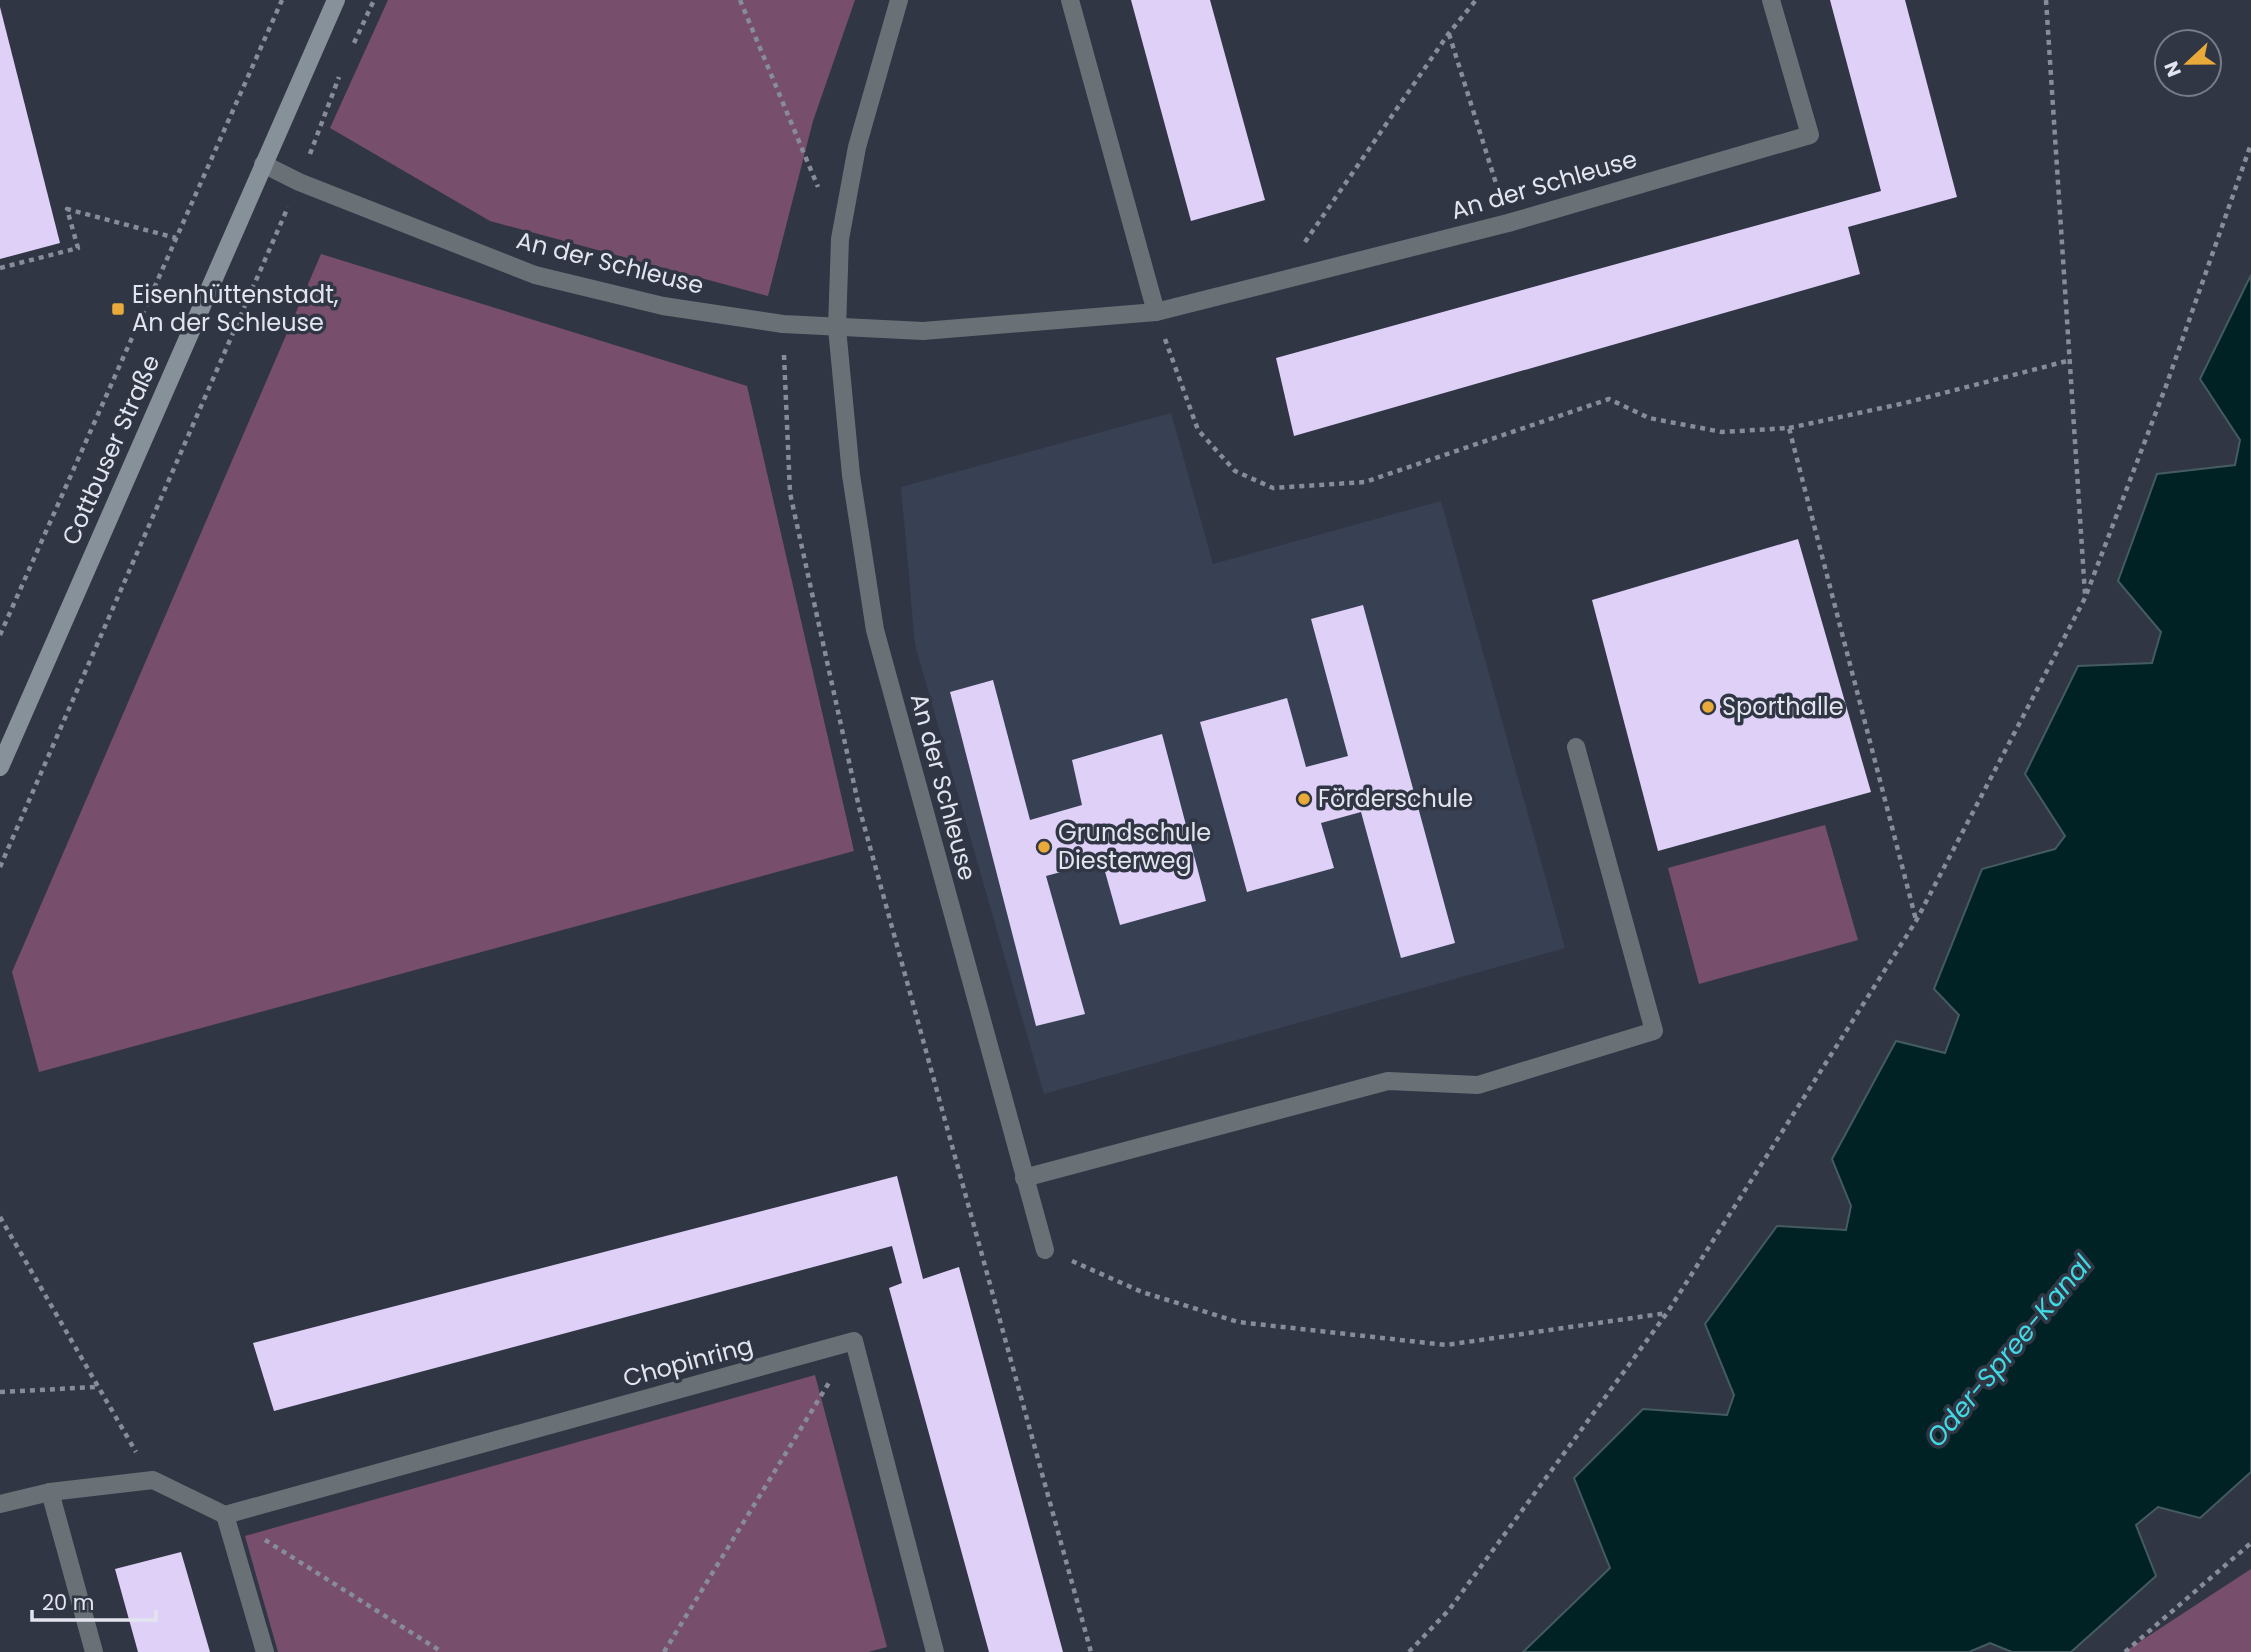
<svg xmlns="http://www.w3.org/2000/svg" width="2251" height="1652" font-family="Poppins,sans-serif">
<rect width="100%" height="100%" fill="#313645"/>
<polygon fill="#384054" points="1171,413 1213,564 1441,501 1565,948 1044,1094 915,645 901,487"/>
<g fill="#774f6d">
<polygon points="388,0 855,0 813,121 768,296 490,221 330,128"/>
<polygon points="321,254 747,386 854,851 39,1072 12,972"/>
<polygon points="1825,825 1858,940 1699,984 1668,868"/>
<polygon points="815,1375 887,1647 868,1652 278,1652 245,1536"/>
<polygon points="2251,1569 2251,1652 2124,1652"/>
</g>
<polygon fill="#012224" stroke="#445c61" stroke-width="2" points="2251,275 2251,1472 2200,1518 2158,1507 2136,1525 2156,1576 2071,1652 2012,1652 1990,1643 1969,1652 1523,1652 1610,1568 1574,1478 1643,1409 1727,1415 1734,1395 1705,1324 1777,1226 1846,1230 1851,1206 1832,1159 1896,1041 1945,1053 1959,1015 1934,989 1982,869 2055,849 2065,836 2025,774 2078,666 2152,663 2161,632 2118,581 2157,474 2235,465 2240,440 2200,379"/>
<g fill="#dfd0f8">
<polygon points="1131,0 1210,0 1265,200 1191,221"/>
<polygon points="1830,0 1905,0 1957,197 1848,227 1860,274 1294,436 1276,358 1881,191"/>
<polygon points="0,7 60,243 0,259"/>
<polygon points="1798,539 1871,792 1658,851 1592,600"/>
<polygon points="1363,605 1455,943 1401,958 1361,812 1321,823 1334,868 1247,892 1200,722 1287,698 1306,767 1348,756 1311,619"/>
<polygon points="993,680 1030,820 1082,805 1072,760 1162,734 1206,901 1120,925 1102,861 1046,876 1085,1014 1036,1026 950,692"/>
<polygon points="897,1176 923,1279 959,1267 1063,1652 989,1652 889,1288 902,1283 892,1246 274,1411 253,1343"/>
<polygon points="181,1552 210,1652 138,1652 115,1569"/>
</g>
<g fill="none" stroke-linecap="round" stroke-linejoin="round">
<g stroke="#878c98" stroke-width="4.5" stroke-dasharray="5 5" stroke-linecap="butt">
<polyline points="740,0 818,187"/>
<polyline points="2046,0 2085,594"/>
<polyline points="1449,34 1500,196"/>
<polyline points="354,43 374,0"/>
<polyline points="310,154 339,77"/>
<polyline points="1305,242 1449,33 1476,0"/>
<polyline points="0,268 78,248 67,209 176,238"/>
<polyline points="1165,339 1198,430 1235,471 1273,488 1365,482 1609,399 1649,418 1722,432 1789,428 1916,920"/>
<polyline points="784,355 790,493 859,807 1091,1652"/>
<polyline points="1789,428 1905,403 2071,360"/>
<polyline points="0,635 282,0"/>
<polyline points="0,867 288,207"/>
<polyline points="0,1217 136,1452"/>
<polyline points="1072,1261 1142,1292 1238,1322 1446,1345 1667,1313"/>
<polyline points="0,1392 96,1387"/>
<polyline points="265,1540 442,1652"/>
<polyline points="664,1652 830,1381"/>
<polyline points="1409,1652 1449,1610 1667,1313 1916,921 2085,598 2166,386 2251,144"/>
<polyline points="2125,1652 2251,1543"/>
</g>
<g stroke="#6a7176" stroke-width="18">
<polyline points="1024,1178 1388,1081 1478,1085 1654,1031 1576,747"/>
<polyline points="50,1492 94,1652"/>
</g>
<g stroke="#6a7176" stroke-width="18">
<polyline points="899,0 857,147 840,239 837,328 851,475 875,630 1045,1250"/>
<polyline points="1070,0 1156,312"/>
<polyline points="263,164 299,182 535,275 663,306 783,324 923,331 1156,312 1508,223 1810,135 1771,0"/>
<polyline points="0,1504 50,1492 153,1480 225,1515 854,1341 935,1652"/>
<polyline points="225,1515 265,1652"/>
</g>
<polyline stroke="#869199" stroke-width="18" points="0,767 336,0"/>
</g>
<g fill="#eaaa39" stroke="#313645" stroke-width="2.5">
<rect x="111" y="302" width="14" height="14" rx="3.5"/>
<circle cx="1708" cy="707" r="7"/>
<circle cx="1304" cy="799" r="7"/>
<circle cx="1044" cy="847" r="7"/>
</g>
<g text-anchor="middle" stroke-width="7" stroke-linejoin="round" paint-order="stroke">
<g font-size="24" fill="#e2e5ef" stroke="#313645">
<text transform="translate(1544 185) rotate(-16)" y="8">An der Schleuse</text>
<text transform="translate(610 263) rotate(14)" y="8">An der Schleuse</text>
<text transform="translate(111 450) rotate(-66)" y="8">Cottbuser Straße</text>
<text transform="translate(943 787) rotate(75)" y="8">An der Schleuse</text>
<text transform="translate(688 1362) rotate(-15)" y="8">Chopinring</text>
</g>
<g font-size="24" fill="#e2e5ef" stroke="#313645" text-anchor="start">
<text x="132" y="303">Eisenhüttenstadt,<tspan x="132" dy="28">An der Schleuse</tspan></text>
<text x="1722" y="715">Sporthalle</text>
<text x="1318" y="807">Förderschule</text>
<text x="1058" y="841">Grundschule<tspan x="1058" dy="28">Diesterweg</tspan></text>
</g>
<g font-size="26" font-style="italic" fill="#40d9e4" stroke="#313645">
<text transform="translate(2009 1351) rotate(-50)" y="9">Oder-Spree-Kanal</text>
</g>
</g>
<g transform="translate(2188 63) rotate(248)"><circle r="33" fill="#313645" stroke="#787c89" stroke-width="2"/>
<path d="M0-5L12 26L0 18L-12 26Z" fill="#eaaa39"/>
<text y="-10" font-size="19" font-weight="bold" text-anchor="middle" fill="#e2e5ef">N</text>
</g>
<path d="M32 1610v10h124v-10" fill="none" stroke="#e2e5ef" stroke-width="3.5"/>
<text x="42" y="1610" font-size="21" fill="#e2e5ef" stroke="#313645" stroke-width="5" paint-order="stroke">20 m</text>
</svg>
